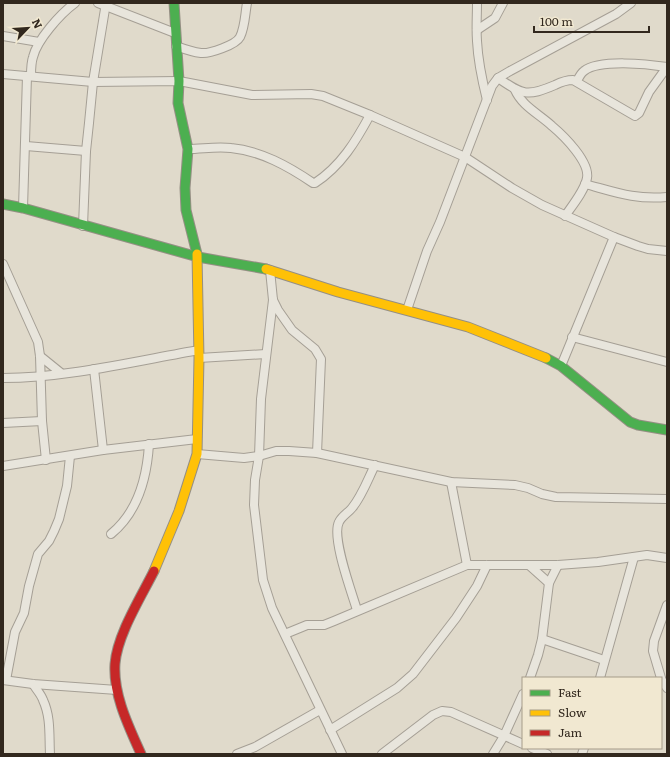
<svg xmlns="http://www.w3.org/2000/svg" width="670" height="757" font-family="Literata,serif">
<rect width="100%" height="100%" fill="#e0dacb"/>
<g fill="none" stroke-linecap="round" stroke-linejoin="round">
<g stroke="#a59f95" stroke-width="10">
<g id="street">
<polyline points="98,3 175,33"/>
<path d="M 477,3 C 477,16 476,28 477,41 C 478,61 482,80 487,100"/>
<polyline points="477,30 495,18 503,3"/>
<polyline points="3,36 39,42"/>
<path d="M 176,46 C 184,49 192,52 201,53 C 209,54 236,45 240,37 C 245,27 245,14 247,3"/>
<polyline points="3,74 93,82 179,81 252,95 311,94 323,96 370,115 465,157 512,188 542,205 614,237 638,246 648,249 667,251"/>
<path d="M 31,76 C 31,70 31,63 33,57 C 37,40 60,14 75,3"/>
<path d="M 498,78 C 523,95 527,97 555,85 C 561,82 566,80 573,80 L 635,116 L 639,113 L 649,92 L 667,67"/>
<path d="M 577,81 C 579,77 581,73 584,71 C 599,59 648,64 667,67"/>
<path d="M 515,90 C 522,106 539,114 552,126 C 564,136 590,162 587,178 C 585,190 572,206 565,216"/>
<polyline points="26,146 86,151"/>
<path d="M 188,149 C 202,149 217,146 231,148 C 261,151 288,166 313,183 L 315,183 C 341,166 356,141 370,115"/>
<path d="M 585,184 C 615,192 635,200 667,197"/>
<polyline points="23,208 27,76"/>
<polyline points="83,226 86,151 89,123 93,82 106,3"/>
<polyline points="3,264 38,342 40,356 42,421 46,460"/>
<polyline points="270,270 273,300 278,310 292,330 315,349 321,359 317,453"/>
<polyline points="273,300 261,399 259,456 255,480 254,505 263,580 272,608 342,754"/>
<polyline points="407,310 427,251 440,222 492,86 498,78 510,71 616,14 631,3"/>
<polyline points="572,337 667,362"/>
<polyline points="40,356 61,373"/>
<polyline points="199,358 266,354"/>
<polyline points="561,366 614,237"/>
<polyline points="94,369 103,450"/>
<path d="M 3,378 C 66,378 136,361 199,350"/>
<polyline points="3,423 42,421"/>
<polyline points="197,454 244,458 259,456 276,451 289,451 317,453 451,482 515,485 528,488 542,494 556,497 667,499"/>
<polyline points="3,466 103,450 197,439"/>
<polyline points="451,482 467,565"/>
<path d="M 111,534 C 138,512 147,478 149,444"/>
<polyline points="530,566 549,583"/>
<path d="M 357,610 C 352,593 331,537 339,522 C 342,516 348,513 352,508 C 362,496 368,479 375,465"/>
<polyline points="285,634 307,625 324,625 334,621 467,565 558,565 598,562 647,555 667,558"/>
<polyline points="542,639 604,660"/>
<polyline points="530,678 538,655 542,639 549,583 558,565"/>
<polyline points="600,678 634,557"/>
<polyline points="661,678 653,651 654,641 667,605"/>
<polyline points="661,679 667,688"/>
<polyline points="3,680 33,684 117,690"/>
<polyline points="6,680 15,632 24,613 29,586 38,554 49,541 54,531 59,519 67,486 70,456"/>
<path d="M 33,684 C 36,689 41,694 43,700 C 51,717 49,736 50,754"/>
<polyline points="330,730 397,688 413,674 456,618 477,586 487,565"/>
<polyline points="532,748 547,754"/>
<polyline points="237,754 255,747 320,710"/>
<polyline points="382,754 433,715 442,711 451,712 523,744"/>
<polyline points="493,754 504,736 523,694"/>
<polyline points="582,754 584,748"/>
</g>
</g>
<g stroke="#958f84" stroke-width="11">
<g id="fast">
<polyline points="174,3 179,81 178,103 188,149 185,188 186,210 197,254"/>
<polyline points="3,204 23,208 198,257 266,269"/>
<polyline points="546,358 561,366 630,422 638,425 667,430"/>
</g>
</g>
<g stroke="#958f84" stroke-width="11">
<g id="slow">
<polyline points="266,269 338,292 468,327 546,358"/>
<polyline points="154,571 179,511 197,454 199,358 197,254"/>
</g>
</g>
<g stroke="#958f84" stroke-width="11">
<path id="jam" d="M 141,754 C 129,727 113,695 115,664 C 117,635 141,597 154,571"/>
</g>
<use href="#street" stroke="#e8e5dc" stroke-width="8"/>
<use href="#fast" stroke="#4caf50" stroke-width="9"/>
<use href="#slow" stroke="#ffc107" stroke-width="9"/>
<use href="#jam" stroke="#c62828" stroke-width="9"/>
</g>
<rect width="670" height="757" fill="none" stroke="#32281e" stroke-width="8"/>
<rect x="522" y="677" width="140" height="72" fill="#f1e8d1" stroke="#a59b89"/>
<rect x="530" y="690" width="20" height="6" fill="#4caf50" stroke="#a59b89"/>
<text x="558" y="697" font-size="12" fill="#32281e">Fast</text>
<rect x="530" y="710" width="20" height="6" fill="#ffc107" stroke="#a59b89"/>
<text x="558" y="717" font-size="12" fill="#32281e">Slow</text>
<rect x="530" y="730" width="20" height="6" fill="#c62828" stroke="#a59b89"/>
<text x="558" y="737" font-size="12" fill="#32281e">Jam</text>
<g transform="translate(28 28) rotate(65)" stroke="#f1e8d1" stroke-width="3" paint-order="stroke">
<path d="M0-3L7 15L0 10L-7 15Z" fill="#32281e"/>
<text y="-6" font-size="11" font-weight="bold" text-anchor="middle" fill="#32281e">N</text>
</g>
<path d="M534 26v6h115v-6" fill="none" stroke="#32281e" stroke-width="2"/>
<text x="540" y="26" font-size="12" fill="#32281e" stroke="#f1e8d1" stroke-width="3" paint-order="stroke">100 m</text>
</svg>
